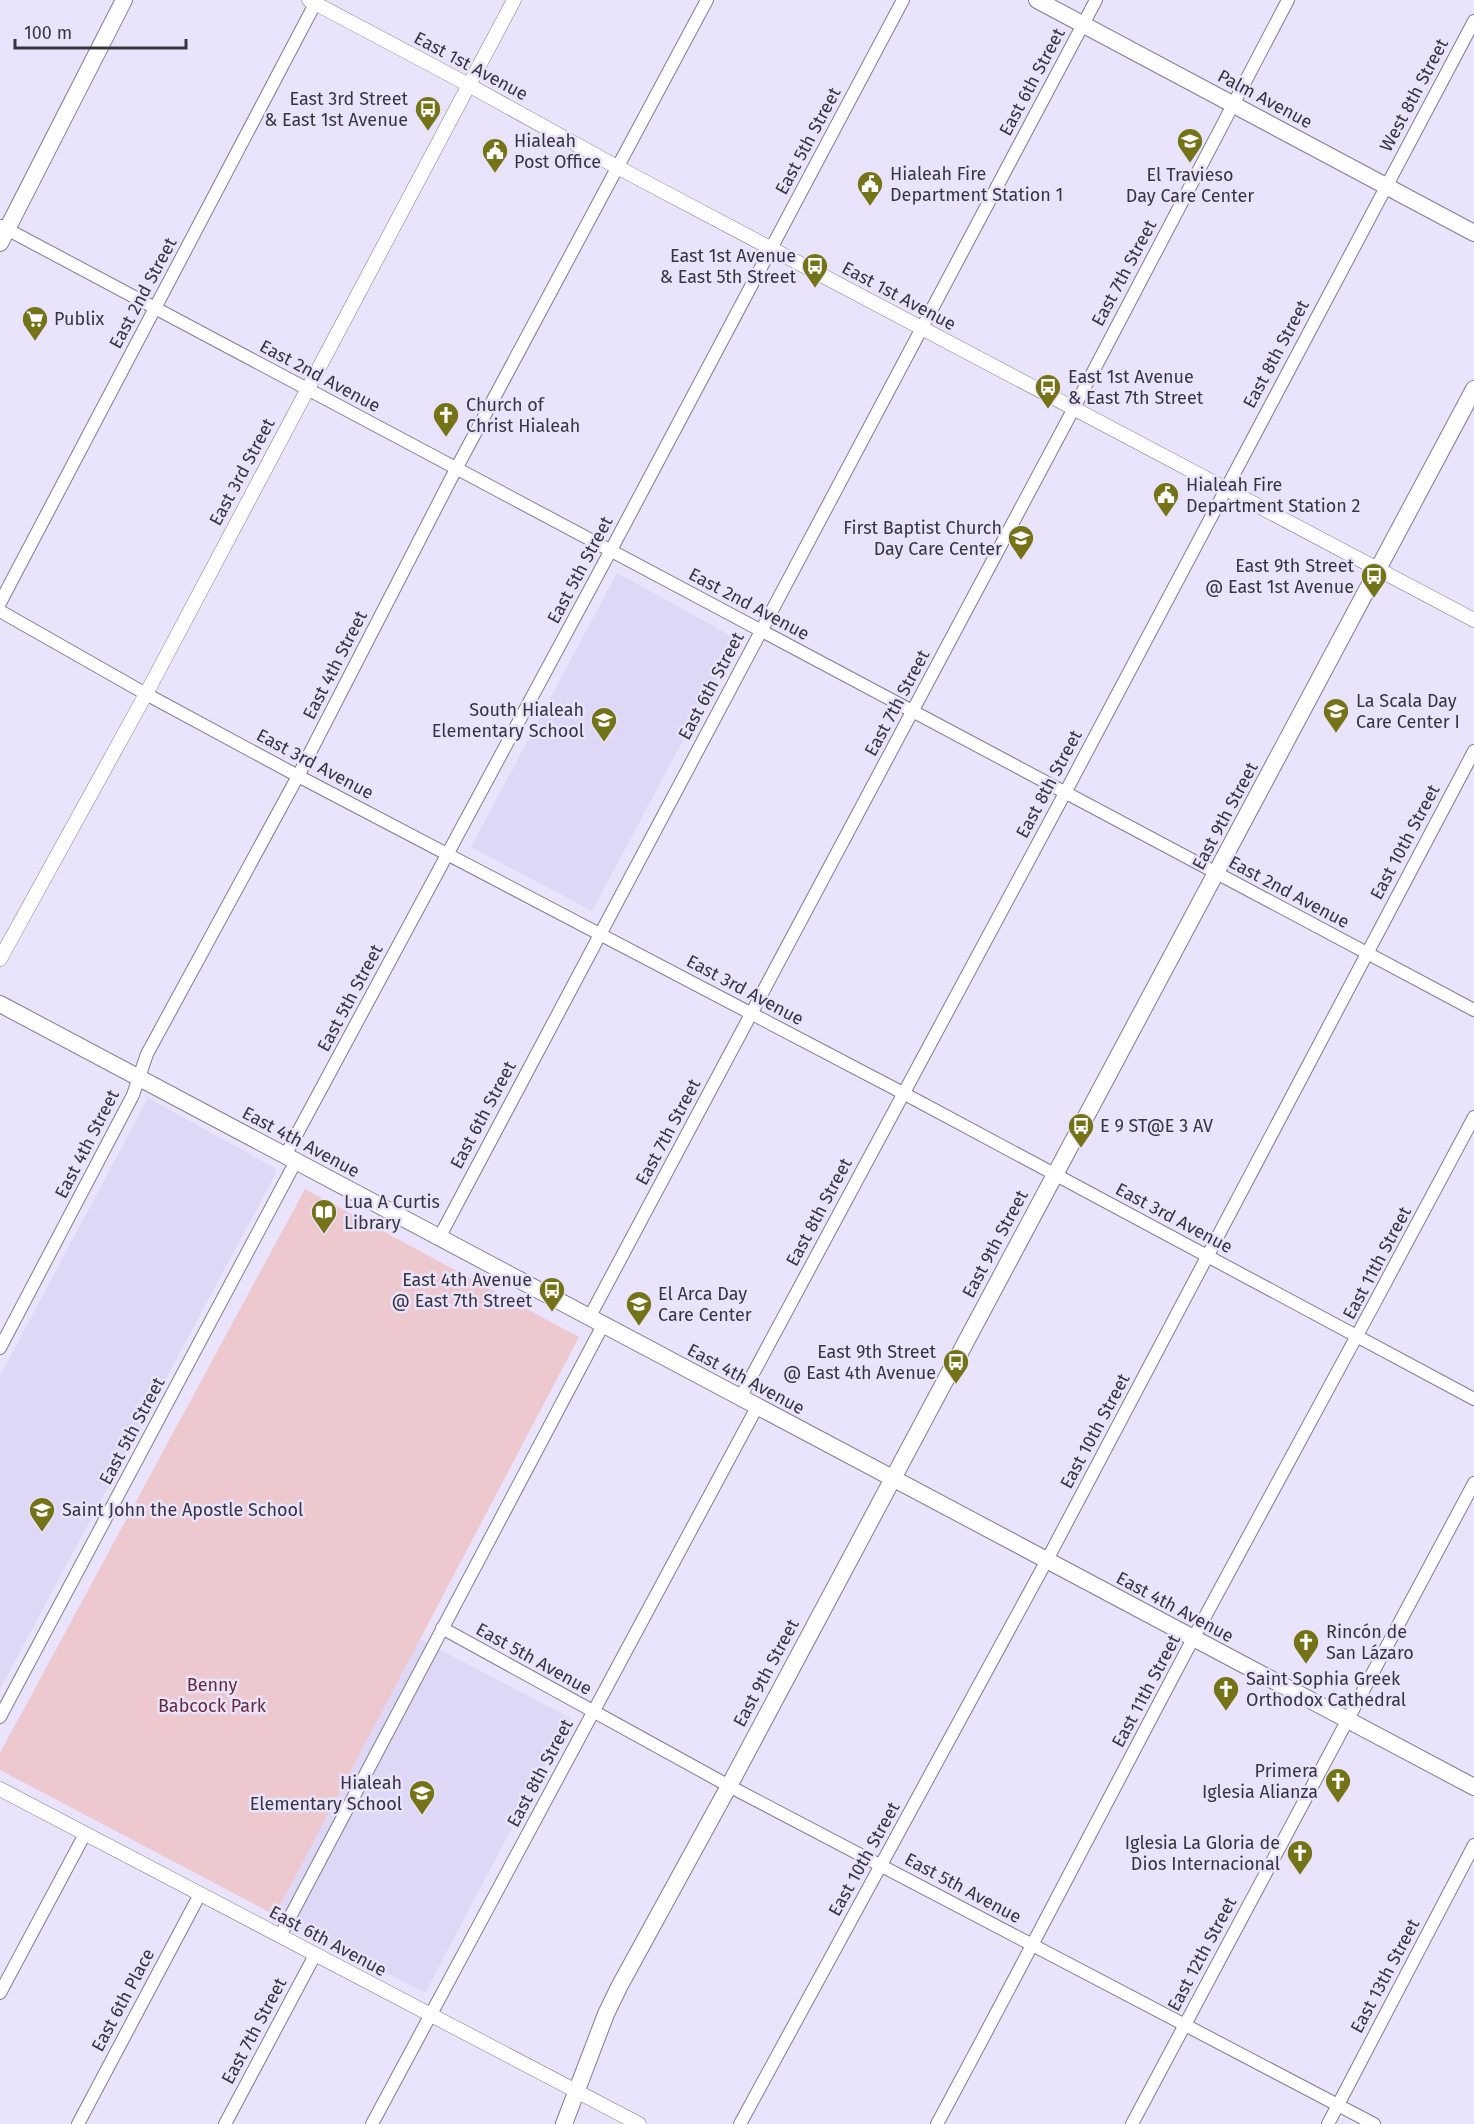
<svg xmlns="http://www.w3.org/2000/svg" width="1474" height="2124" font-family="'Fira Sans',sans-serif">
<rect width="100%" height="100%" fill="#e9e4fc"/>
<g fill="#ded7f5">
<polygon points="617,573 737,639 592,911 471,847"/>
<polygon points="148,1098 275,1168 276,1173 0,1689 0,1376"/>
<polygon points="420,1639 570,1718 425,1993 275,1915"/>
</g>
<polygon fill="#edc8cf" points="305,1189 579,1337 275,1915 0,1770 0,1753"/>
<g fill="none" stroke-linecap="round" stroke-linejoin="round">
<g stroke="#817c91" stroke-width="14">
<g id="minor">
<polyline points="1,226 1474,1010"/>
<polyline points="0,603 317,0"/>
<polyline points="0,611 146,694 298,776 903,1093 1474,1399"/>
<polyline points="285,1156 611,550 903,0"/>
<polyline points="439,1238 1096,0"/>
<polyline points="589,1318 1074,408 1288,0"/>
<polyline points="0,1348 133,1095 147,1054 298,776 456,469 707,0"/>
<polyline points="740,1398 1065,793 1474,21"/>
<polyline points="442,1628 729,1786 1374,2124"/>
<polyline points="0,1717 296,1161"/>
<polyline points="280,1936 603,1325"/>
<polyline points="0,1993 85,1834"/>
<polyline points="78,2124 200,1894"/>
<polyline points="225,2124 315,1955"/>
<polyline points="372,2124 757,1407"/>
<polyline points="740,2124 1047,1560 1474,751"/>
<path d="M 937,2124 C 1024,1963 1108,1799 1194,1637 C 1287,1464 1382,1291 1474,1117"/>
<polyline points="1132,2124 1474,1483"/>
<polyline points="1328,2124 1474,1845"/>
</g>
</g>
<g stroke="#817c91" stroke-width="15">
<g id="tertiary">
<polyline points="309,0 454,77 617,167 1474,620"/>
<polyline points="0,959 146,694 514,0"/>
<polyline points="0,1789 639,2124"/>
</g>
</g>
<g stroke="#817c91" stroke-width="18">
<g id="secondary">
<polyline points="1037,0 1474,233"/>
<polyline points="0,243 124,0"/>
<polyline points="0,1004 1474,1787"/>
<polyline points="564,2124 606,2014 619,1987 729,1786 1474,389"/>
</g>
</g>
<use href="#minor" stroke="#fff" stroke-width="12"/>
<use href="#tertiary" stroke="#fff" stroke-width="14"/>
<use href="#secondary" stroke="#fff" stroke-width="16"/>
</g>
<defs>
<g id="bus-pin" transform="scale(1.35)"><path d="M0 17L-7.5 6A9.5 9.5 0 1 1 7.5 6Z" fill="#757317" stroke="#e9e4fc"/><path d="M-5-6H5V4H4V6H2V4H-2V6H-4V4H-5ZM-3.5-4V0h7V-4ZM-3.5 1.2v1.5H-2V1.2ZM2 1.2v1.5H3.5V1.2Z" fill="#fff"/></g>
<g id="school-pin" transform="scale(1.35)"><path d="M0 17L-7.5 6A9.5 9.5 0 1 1 7.5 6Z" fill="#757317" stroke="#e9e4fc"/><path d="M0-5L7-2L0 1L-7-2ZM-4 1L0 2.5L4 1V4Q0 6-4 4Z" fill="#fff"/></g>
<g id="civic-pin" transform="scale(1.35)"><path d="M0 17L-7.5 6A9.5 9.5 0 1 1 7.5 6Z" fill="#757317" stroke="#e9e4fc"/><path d="M-.6-6.5H3V-4.5H.6V-3L4-1V1h2V6H-6V1h2V-1L-.6-3ZM-1.2 2.5V6h2.4V2.5Z" fill="#fff"/></g>
<g id="supermarket-pin" transform="scale(1.35)"><path d="M0 17L-7.5 6A9.5 9.5 0 1 1 7.5 6Z" fill="#757317" stroke="#e9e4fc"/><path d="M-6-5.5h2.5l.6 2H6L4.5 2H-2.5L-4.4-4H-6ZM-1.5 3.2a1.3 1.3 0 1 0 .1 0ZM3 3.2a1.3 1.3 0 1 0 .1 0Z" fill="#fff"/></g>
<g id="church-pin" transform="scale(1.35)"><path d="M0 17L-7.5 6A9.5 9.5 0 1 1 7.5 6Z" fill="#757317" stroke="#e9e4fc"/><path d="M-1.2-6h2.4v3.5h3.3v2.4h-3.3V6h-2.4V-.1h-3.3v-2.4h3.3Z" fill="#fff"/></g>
<g id="library-pin" transform="scale(1.35)"><path d="M0 17L-7.5 6A9.5 9.5 0 1 1 7.5 6Z" fill="#757317" stroke="#e9e4fc"/><path d="M-6-4Q-3-5.5-.7-3.5V5Q-3 3-6 4ZM6-4Q3-5.5 .7-3.5V5Q3 3 6 4Z" fill="#fff"/></g>
</defs>
<g fill-rule="evenodd">
<use href="#bus-pin" x="428" y="109"/>
<use href="#school-pin" x="1190" y="141"/>
<use href="#civic-pin" x="495" y="151"/>
<use href="#civic-pin" x="870" y="184"/>
<use href="#bus-pin" x="815" y="266"/>
<use href="#supermarket-pin" x="35" y="319"/>
<use href="#bus-pin" x="1048" y="387"/>
<use href="#church-pin" x="446" y="415"/>
<use href="#civic-pin" x="1166" y="495"/>
<use href="#school-pin" x="1021" y="538"/>
<use href="#bus-pin" x="1374" y="576"/>
<use href="#school-pin" x="1336" y="711"/>
<use href="#school-pin" x="604" y="720"/>
<use href="#bus-pin" x="1081" y="1126"/>
<use href="#library-pin" x="324" y="1212"/>
<use href="#bus-pin" x="552" y="1290"/>
<use href="#school-pin" x="639" y="1304"/>
<use href="#bus-pin" x="956" y="1362"/>
<use href="#school-pin" x="42" y="1510"/>
<use href="#church-pin" x="1306" y="1642"/>
<use href="#church-pin" x="1226" y="1689"/>
<use href="#church-pin" x="1338" y="1781"/>
<use href="#school-pin" x="422" y="1793"/>
<use href="#church-pin" x="1300" y="1853"/>
</g>
<g text-anchor="middle" stroke-width="5" stroke-linejoin="round" paint-order="stroke">
<g font-size="18" fill="#37353e" stroke="#e9e4fc">
<text transform="translate(471 66) rotate(28)" y="6">East 1st Avenue</text>
<text transform="translate(1032 82) rotate(-62)" y="6">East 6th Street</text>
<text transform="translate(1414 95) rotate(-62)" y="6">West 8th Street</text>
<text transform="translate(1265 99) rotate(28)" y="6">Palm Avenue</text>
<text transform="translate(808 141) rotate(-62)" y="6">East 5th Street</text>
<text transform="translate(1124 273) rotate(-62)" y="6">East 7th Street</text>
<text transform="translate(143 293) rotate(-62)" y="6">East 2nd Street</text>
<text transform="translate(899 296) rotate(28)" y="6">East 1st Avenue</text>
<text transform="translate(1276 354) rotate(-62)" y="6">East 8th Street</text>
<text transform="translate(320 376) rotate(28)" y="6">East 2nd Avenue</text>
<text transform="translate(242 472) rotate(-62)" y="6">East 3rd Street</text>
<text transform="translate(580 570) rotate(-62)" y="6">East 5th Street</text>
<text transform="translate(749 604) rotate(28)" y="6">East 2nd Avenue</text>
<text transform="translate(335 665) rotate(-63)" y="6">East 4th Street</text>
<text transform="translate(711 686) rotate(-62)" y="6">East 6th Street</text>
<text transform="translate(897 703) rotate(-62)" y="6">East 7th Street</text>
<text transform="translate(315 764) rotate(28)" y="6">East 3rd Avenue</text>
<text transform="translate(1049 784) rotate(-62)" y="6">East 8th Street</text>
<text transform="translate(1225 816) rotate(-62)" y="6">East 9th Street</text>
<text transform="translate(1405 842) rotate(-62)" y="6">East 10th Street</text>
<text transform="translate(1289 892) rotate(28)" y="6">East 2nd Avenue</text>
<text transform="translate(745 990) rotate(28)" y="6">East 3rd Avenue</text>
<text transform="translate(350 998) rotate(-62)" y="6">East 5th Street</text>
<text transform="translate(483 1115) rotate(-62)" y="6">East 6th Street</text>
<text transform="translate(668 1132) rotate(-62)" y="6">East 7th Street</text>
<text transform="translate(301 1142) rotate(28)" y="6">East 4th Avenue</text>
<text transform="translate(87 1144) rotate(-63)" y="6">East 4th Street</text>
<text transform="translate(819 1212) rotate(-62)" y="6">East 8th Street</text>
<text transform="translate(1174 1218) rotate(28)" y="6">East 3rd Avenue</text>
<text transform="translate(995 1244) rotate(-62)" y="6">East 9th Street</text>
<text transform="translate(1377 1263) rotate(-62)" y="6">East 11th Street</text>
<text transform="translate(746 1379) rotate(28)" y="6">East 4th Avenue</text>
<text transform="translate(132 1431) rotate(-62)" y="6">East 5th Street</text>
<text transform="translate(1095 1431) rotate(-62)" y="6">East 10th Street</text>
<text transform="translate(1175 1607) rotate(28)" y="6">East 4th Avenue</text>
<text transform="translate(534 1659) rotate(29)" y="6">East 5th Avenue</text>
<text transform="translate(766 1673) rotate(-62)" y="6">East 9th Street</text>
<text transform="translate(1146 1691) rotate(-62)" y="6">East 11th Street</text>
<text transform="translate(540 1773) rotate(-62)" y="6">East 8th Street</text>
<text transform="translate(864 1859) rotate(-61)" y="6">East 10th Street</text>
<text transform="translate(963 1888) rotate(28)" y="6">East 5th Avenue</text>
<text transform="translate(328 1941) rotate(28)" y="6">East 6th Avenue</text>
<text transform="translate(1202 1954) rotate(-62)" y="6">East 12th Street</text>
<text transform="translate(1385 1976) rotate(-62)" y="6">East 13th Street</text>
<text transform="translate(123 2000) rotate(-62)" y="6">East 6th Place</text>
<text transform="translate(254 2031) rotate(-62)" y="6">East 7th Street</text>
</g>
<g font-size="18" fill="#37353e" stroke="#e9e4fc" text-anchor="start">
<text x="408" y="105" text-anchor="end">East 3rd Street<tspan x="408" dy="21">&amp; East 1st Avenue</tspan></text>
<text x="514" y="147">Hialeah<tspan x="514" dy="21">Post Office</tspan></text>
<text x="890" y="180">Hialeah Fire<tspan x="890" dy="21">Department Station 1</tspan></text>
<text x="1190" y="181" text-anchor="middle">El Travieso<tspan x="1190" dy="21">Day Care Center</tspan></text>
<text x="796" y="262" text-anchor="end">East 1st Avenue<tspan x="796" dy="21">&amp; East 5th Street</tspan></text>
<text x="54" y="325">Publix</text>
<text x="1068" y="383">East 1st Avenue<tspan x="1068" dy="21">&amp; East 7th Street</tspan></text>
<text x="466" y="411">Church of<tspan x="466" dy="21">Christ Hialeah</tspan></text>
<text x="1186" y="491">Hialeah Fire<tspan x="1186" dy="21">Department Station 2</tspan></text>
<text x="1002" y="534" text-anchor="end">First Baptist Church<tspan x="1002" dy="21">Day Care Center</tspan></text>
<text x="1354" y="572" text-anchor="end">East 9th Street<tspan x="1354" dy="21">@ East 1st Avenue</tspan></text>
<text x="1356" y="707">La Scala Day<tspan x="1356" dy="21">Care Center I</tspan></text>
<text x="584" y="716" text-anchor="end">South Hialeah<tspan x="584" dy="21">Elementary School</tspan></text>
<text x="1100" y="1132">E 9 ST@E 3 AV</text>
<text x="344" y="1208">Lua A Curtis<tspan x="344" dy="21">Library</tspan></text>
<text x="532" y="1286" text-anchor="end">East 4th Avenue<tspan x="532" dy="21">@ East 7th Street</tspan></text>
<text x="658" y="1300">El Arca Day<tspan x="658" dy="21">Care Center</tspan></text>
<text x="936" y="1358" text-anchor="end">East 9th Street<tspan x="936" dy="21">@ East 4th Avenue</tspan></text>
<text x="62" y="1516">Saint John the Apostle School</text>
<text x="1326" y="1638">Rincón de<tspan x="1326" dy="21">San Lázaro</tspan></text>
<text x="1246" y="1685">Saint Sophia Greek<tspan x="1246" dy="21">Orthodox Cathedral</tspan></text>
<text x="1318" y="1777" text-anchor="end">Primera<tspan x="1318" dy="21">Iglesia Alianza</tspan></text>
<text x="402" y="1789" text-anchor="end">Hialeah<tspan x="402" dy="21">Elementary School</tspan></text>
<text x="1280" y="1849" text-anchor="end">Iglesia La Gloria de<tspan x="1280" dy="21">Dios Internacional</tspan></text>
</g>
<g font-size="18" fill="#692b3c" stroke="#e9e4fc">
<text x="212" y="1691">Benny<tspan x="212" dy="21">Babcock Park</tspan></text>
</g>
</g>
<path d="M15 39v9h171v-9" fill="none" stroke="#37353e" stroke-width="3"/>
<text x="24" y="39" font-size="18" fill="#37353e" stroke="#e9e4fc" stroke-width="4.5" paint-order="stroke">100 m</text>
</svg>
